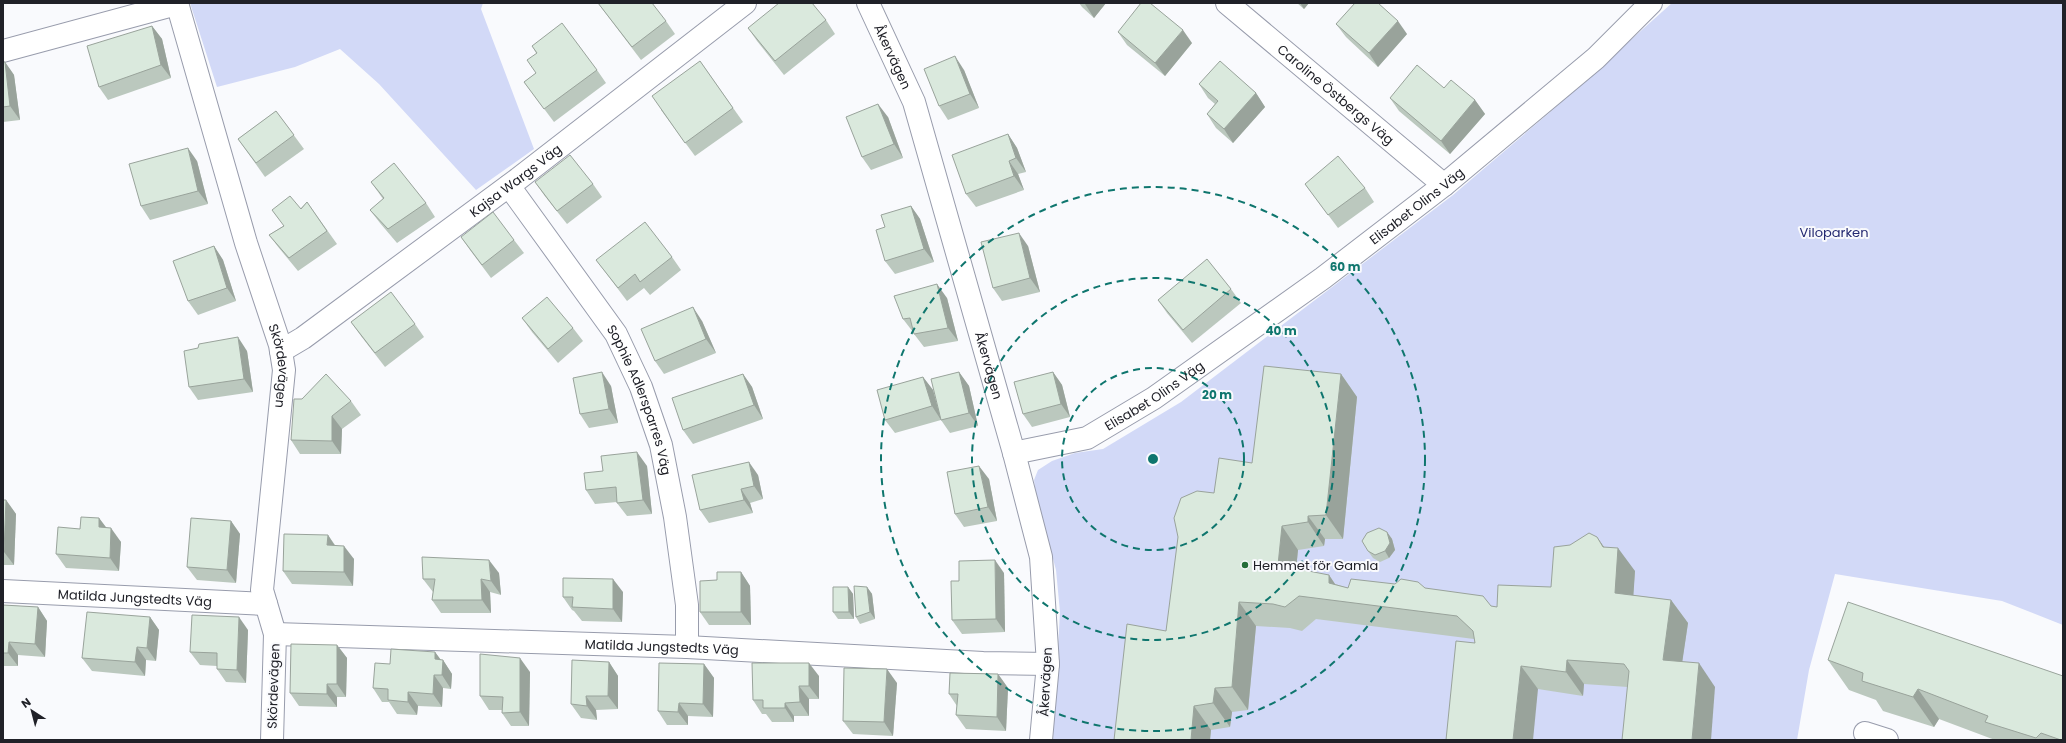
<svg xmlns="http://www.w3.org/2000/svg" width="2066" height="743" font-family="Poppins,sans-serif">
<rect width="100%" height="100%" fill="#f9fafd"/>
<g fill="#d2d9f7">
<polygon points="190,3 483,3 481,9 534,149 476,190 379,84 340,49 295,67 217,87"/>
<polygon points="1672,3 2063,3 2063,625 2002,601 1835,574 1809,670 1797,740 1053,740 1060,612 1056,570 1036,495 1034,480 1038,470 1052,461 1075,453 1103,449 1181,402 1453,195 1549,113"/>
</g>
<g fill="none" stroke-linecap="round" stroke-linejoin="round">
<g stroke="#989cac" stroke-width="24">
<g id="minor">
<path id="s1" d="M 177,3 L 246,243 L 280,345 L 284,370 L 262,590 L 275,634 L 272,740"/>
<path id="s2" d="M 868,3 L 914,102 L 1014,453 L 1041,557 L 1048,664 L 1041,740"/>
<path id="s3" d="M 1227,3 L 1444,185"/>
<polyline points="3,51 177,4"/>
<path id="s4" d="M 509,186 L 616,334 L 641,387 L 661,445 L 675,517 L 687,605 L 687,647"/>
<path id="s5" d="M 281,351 L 303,338 L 518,179 L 745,3"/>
<path id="s6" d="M 1014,453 L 1087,438 L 1154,398 L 1323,278 L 1444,185 L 1596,58 L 1651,3"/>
<path id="s7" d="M 3,591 L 266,604"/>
<path id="s8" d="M 275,634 L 687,647 L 983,663 L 1048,664"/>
<polyline points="1865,733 1887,740"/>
</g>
</g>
<use href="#minor" stroke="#fff" stroke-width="22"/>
</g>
<g fill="#bbc8be">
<polygon points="598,3 666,21 675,34 641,60 607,15"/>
<polygon points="1079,3 1106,3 1094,18 1082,7"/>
<polygon points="1297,3 1309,3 1304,9"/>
<polygon points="826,20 835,34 784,75 757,41 748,28"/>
<polygon points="1336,24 1407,34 1378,67 1346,37"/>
<polygon points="152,26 162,39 171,78 108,100 99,87"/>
<polygon points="1118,32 1192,43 1165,76 1127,45"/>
<polygon points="532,46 597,70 606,83 554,122 524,82 536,73 536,53"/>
<polygon points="700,61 743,122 695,156 661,110"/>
<polygon points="3,62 5,62 14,75 20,120 3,122"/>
<polygon points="964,70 979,108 948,120 939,106"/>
<polygon points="1199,84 1256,93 1265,107 1233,143 1216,128 1207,114 1215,104 1208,98"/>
<polygon points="1444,88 1475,100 1485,114 1450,154 1399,111 1390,98"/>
<polygon points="276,111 304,149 265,177 238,139"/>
<polygon points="888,117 903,158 871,170 862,157"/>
<polygon points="1008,134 1017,148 1026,172 1018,174 1024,190 976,207 966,194"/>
<polygon points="197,161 208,204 150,220 141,206"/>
<polygon points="371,182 426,203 435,217 397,243 380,223 370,210 383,199"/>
<polygon points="535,182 593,184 602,197 567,224 544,195"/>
<polygon points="1305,184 1365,188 1374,202 1338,228"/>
<polygon points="307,202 337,244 298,271 279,248 269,235 283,226"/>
<polygon points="911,206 920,219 934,262 895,274 885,261 885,227"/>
<polygon points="461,237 514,240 524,253 491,278 470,250"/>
<polygon points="214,246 223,260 236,301 198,315 188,301"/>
<polygon points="1028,246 1040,292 1002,301 993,288"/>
<polygon points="672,257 681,270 650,295 644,288 627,301 606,273 596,260"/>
<polygon points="1231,289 1241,303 1192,343 1167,313 1158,300"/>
<polygon points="947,298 958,341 924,347 914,334 914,332 913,332 903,319"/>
<polygon points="522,318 573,328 583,341 558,363 532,332"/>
<polygon points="702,321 716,353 664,374 655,361"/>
<polygon points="351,322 415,324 424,337 385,367 361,336"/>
<polygon points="198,348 247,351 253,392 198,400 189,387"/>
<polygon points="959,372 969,386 978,426 950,433 941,420 895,433 885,420 923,377 933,390 938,408"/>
<polygon points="1053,372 1062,385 1070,417 1032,427 1023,414"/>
<polygon points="743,374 752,387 763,419 693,444 683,430"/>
<polygon points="1341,374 1357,397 1343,539 1325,539 1324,546 1298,550 1296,569 1329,575 1335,584 1348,588 1425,588 1491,606 1497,607 1551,587 1570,545 1597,537 1604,547 1635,571 1633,595 1671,600 1688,623 1682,662 1715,687 1628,687 1584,684 1583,696 1538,689 1475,643 1474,639 1316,619 1302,631 1290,628 1256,626 1248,710 1232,712 1230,727 1211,730 1210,740 1114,740 1166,631 1214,493 1252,463"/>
<polygon points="611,386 618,423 589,428 580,414"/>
<polygon points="302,399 351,401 361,415 342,429 341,454 300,454 291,440"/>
<polygon points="647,466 652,514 627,516 617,503 617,502 595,504 586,490"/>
<polygon points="758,475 763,499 750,503 753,513 709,523 700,510"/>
<polygon points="989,479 997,521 964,527 955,514"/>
<polygon points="3,500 6,500 16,514 14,565 3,565"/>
<polygon points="99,518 106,528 121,542 119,571 66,568 56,554 80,529"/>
<polygon points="231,521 240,534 236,583 197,580 187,567"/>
<polygon points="1387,532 1392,539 1395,550 1389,558 1380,562 1373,558 1368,551"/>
<polygon points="328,535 335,545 354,559 353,586 292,584 283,571"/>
<polygon points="741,572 750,586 751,625 709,625 700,612 717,580"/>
<polygon points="499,573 501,595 490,592 491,613 441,613 432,600 433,592 423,579"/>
<polygon points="1004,573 1005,632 962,634 952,620"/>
<polygon points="848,587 853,594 854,619 838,619 833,612"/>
<polygon points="867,587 872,594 875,619 860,624 856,617"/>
<polygon points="623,592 622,622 582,621 574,611 572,610 563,597"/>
<polygon points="3,605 38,607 47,621 45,657 18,655 18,666 3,666"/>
<polygon points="150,617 159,630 156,661 146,660 145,676 92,671 82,658"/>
<polygon points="248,630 246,683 226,682 217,669 217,666 200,665 190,652"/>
<polygon points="337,645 347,658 346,697 337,697 337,707 299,706 290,693"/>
<polygon points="435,652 441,660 443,660 452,674 451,689 443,688 442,707 418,706 417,715 397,714 389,702 382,702 373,688 390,664"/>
<polygon points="1828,660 2063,676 2063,740 1995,740 1939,719 1934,727 1883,711 1876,700 1849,690"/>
<polygon points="609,662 618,676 618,709 596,710 597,720 581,718 571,704"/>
<polygon points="704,664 714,678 713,717 688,716 688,725 667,725 658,711"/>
<polygon points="530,672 529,726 511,726 502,713 502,710 489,710 480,696"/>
<polygon points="998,674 1008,688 1006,731 966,729 956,715 957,706 949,694"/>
<polygon points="819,676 819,699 809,699 809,716 794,716 794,722 772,722 766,714 762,714 753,700"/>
<polygon points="897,683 893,736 853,734 843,721"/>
</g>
<g fill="#99a39b">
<polygon points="1086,3 1106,3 1094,18 1085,4"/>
<polygon points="1300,3 1309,3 1304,9"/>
<polygon points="1398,21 1407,34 1378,67 1369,53"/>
<polygon points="152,26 162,39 171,78 161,65"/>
<polygon points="1183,30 1192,43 1165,76 1155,63"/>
<polygon points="955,56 964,70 979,108 970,94"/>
<polygon points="5,62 14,75 20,120 10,106"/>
<polygon points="1256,93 1265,107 1233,143 1224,129"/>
<polygon points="1475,100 1485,114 1450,154 1441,141"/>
<polygon points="878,104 888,117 903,158 894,144"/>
<polygon points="1008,134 1017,148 1026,172 1016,158"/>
<polygon points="188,148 197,161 208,204 198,191"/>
<polygon points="1009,161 1018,174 1024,190 1014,176"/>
<polygon points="911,206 920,219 934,262 924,249"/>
<polygon points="1019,233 1028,246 1040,292 1030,278"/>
<polygon points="214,246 223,260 236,301 227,288"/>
<polygon points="937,284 947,298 958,341 948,328"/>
<polygon points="693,307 702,321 716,353 706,339"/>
<polygon points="238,337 247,351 253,392 244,379"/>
<polygon points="602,372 611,386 618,423 609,409"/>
<polygon points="959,372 969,386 978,426 969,413"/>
<polygon points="1053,372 1062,385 1070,417 1061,404"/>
<polygon points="743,374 752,387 763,419 754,405"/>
<polygon points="1341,374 1357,397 1343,539 1326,515"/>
<polygon points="923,377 933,390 941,420 932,406"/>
<polygon points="332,416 342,429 341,454 332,441"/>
<polygon points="637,452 647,466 652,514 643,500"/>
<polygon points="749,462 758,475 763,499 754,486"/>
<polygon points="979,466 989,479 997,521 988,507"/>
<polygon points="741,489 750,503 753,513 744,500"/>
<polygon points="6,500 16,514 14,565 4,552"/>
<polygon points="1308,516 1325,539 1324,546 1308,522"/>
<polygon points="99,518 109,531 99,527"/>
<polygon points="231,521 240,534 236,583 227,570"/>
<polygon points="1282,526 1298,550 1294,589 1278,565"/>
<polygon points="111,528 121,542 119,571 110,558"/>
<polygon points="1387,532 1392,539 1395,550 1389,558 1385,551"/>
<polygon points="328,535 337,549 327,545"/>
<polygon points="1597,537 1613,560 1618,548 1635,571 1632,617 1615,593 1603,547"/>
<polygon points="344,546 354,559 353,586 344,572"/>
<polygon points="489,560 499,573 501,595 491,581"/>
<polygon points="995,560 1004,573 1005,632 996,619"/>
<polygon points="741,572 750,586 751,625 741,612"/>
<polygon points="1329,575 1345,599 1329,583"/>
<polygon points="481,579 490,592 491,613 482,600"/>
<polygon points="613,579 623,592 622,622 613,609"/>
<polygon points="848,587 853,594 854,619 849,612"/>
<polygon points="867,587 872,594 875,619 870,612"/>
<polygon points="1671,600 1688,623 1679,684 1663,660"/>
<polygon points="1239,602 1256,626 1248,710 1232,687"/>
<polygon points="38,607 47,621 45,657 35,644"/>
<polygon points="150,617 159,630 156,661 147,648"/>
<polygon points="239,617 248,630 246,683 237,670"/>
<polygon points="9,642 18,655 18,666 8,653"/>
<polygon points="337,645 347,658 346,697 337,684"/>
<polygon points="137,647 146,660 145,676 135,662"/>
<polygon points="435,652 443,663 443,660 452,674 451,689 442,675 435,659"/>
<polygon points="520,658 530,672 529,726 520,712"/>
<polygon points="1567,660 1584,684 1583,696 1566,672"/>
<polygon points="609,662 618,676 618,709 608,696"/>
<polygon points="809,663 819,676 819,699 809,686"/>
<polygon points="1699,663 1715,687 1711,740 1692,740"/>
<polygon points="704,664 714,678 713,717 703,704"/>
<polygon points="1521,666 1538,689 1533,740 1513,740"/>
<polygon points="887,669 897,683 893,736 884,722"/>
<polygon points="998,674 1008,688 1006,731 997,717"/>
<polygon points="434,675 443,688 442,707 433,694"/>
<polygon points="327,684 337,697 337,707 327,694"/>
<polygon points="799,686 809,699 809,716 800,702"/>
<polygon points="1215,688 1232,712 1230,727 1213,703"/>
<polygon points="1918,689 1939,719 1934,727 1913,697"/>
<polygon points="408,692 418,706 417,715 408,702"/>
<polygon points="586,696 596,710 597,720 587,706"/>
<polygon points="679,703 688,716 688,725 678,712"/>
<polygon points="785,703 794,716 794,722 785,708"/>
<polygon points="1194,706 1211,730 1210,740 1191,740"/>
</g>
<g fill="#dae9dd" stroke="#99a39b">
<polygon points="598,3 652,3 666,21 632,47"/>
<polygon points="779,3 812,3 826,20 775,61 748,28"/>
<polygon points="1141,3 1150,3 1183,30 1155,63 1118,32"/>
<polygon points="1355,3 1378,3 1398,21 1369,53 1336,24"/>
<polygon points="562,23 597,70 544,109 524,82 536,73 527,60 537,53 532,46"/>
<polygon points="152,26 161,65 99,87 87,46"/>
<polygon points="955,56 970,94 939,106 924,69"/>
<polygon points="700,61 733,108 685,143 652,96"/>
<polygon points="1220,61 1256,93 1224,129 1207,114 1218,101 1199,84"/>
<polygon points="3,62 5,62 10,106 3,107"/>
<polygon points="1417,65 1444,88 1451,80 1475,100 1441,141 1390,98"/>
<polygon points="878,104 894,144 862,157 846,117"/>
<polygon points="276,111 294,135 256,163 238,139"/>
<polygon points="1008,134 1016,158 1009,161 1014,176 966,194 952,155"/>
<polygon points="188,148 198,191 141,206 129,164"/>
<polygon points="570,155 593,184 557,211 535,182"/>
<polygon points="1338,156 1365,188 1328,215 1305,184"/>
<polygon points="394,163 426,203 388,229 370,210 384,198 371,182"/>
<polygon points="290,196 301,209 307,202 327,231 289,258 269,235 284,226 272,210"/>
<polygon points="911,206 924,249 885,261 876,230 885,227 881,215"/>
<polygon points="493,212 514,240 482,265 461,237"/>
<polygon points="645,222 672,257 640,282 635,274 618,288 596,260"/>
<polygon points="1019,233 1030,278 993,288 981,242"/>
<polygon points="214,246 227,288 188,301 173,261"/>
<polygon points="1207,259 1231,289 1183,330 1158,300"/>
<polygon points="937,284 948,328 914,334 910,318 903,319 894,296"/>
<polygon points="391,292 415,324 375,353 351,322"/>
<polygon points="547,297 573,328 548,349 522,318"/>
<polygon points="693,307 706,339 655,361 641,329"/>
<polygon points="238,337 244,379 189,387 184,351 198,348 199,344"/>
<polygon points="1264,366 1341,374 1326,515 1308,516 1308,522 1282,526 1278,565 1329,575 1329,583 1348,588 1351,579 1395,584 1401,579 1418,582 1425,588 1483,596 1491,606 1497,607 1498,585 1551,587 1554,547 1570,545 1589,533 1597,537 1603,547 1618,548 1615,593 1671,600 1663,660 1699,663 1692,740 1622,740 1629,671 1624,664 1567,660 1566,672 1521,666 1513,740 1446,740 1456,641 1475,643 1473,631 1457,616 1299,596 1285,607 1273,604 1239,602 1232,687 1215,688 1213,703 1194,706 1191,740 1114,740 1127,624 1166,631 1178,537 1174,518 1181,498 1197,491 1214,493 1219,458 1252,463"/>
<polygon points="602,372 609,409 580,414 573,378"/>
<polygon points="959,372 969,413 941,420 931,379"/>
<polygon points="1053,372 1061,404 1023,414 1014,382"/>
<polygon points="326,374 351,401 332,416 332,441 291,440 294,399 302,399"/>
<polygon points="743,374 754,405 683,430 672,398"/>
<polygon points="923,377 932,406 885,420 877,390"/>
<polygon points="637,452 643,500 617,503 616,487 586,490 584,473 603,471 601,456"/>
<polygon points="749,462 754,486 741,489 744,500 700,510 692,475"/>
<polygon points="979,466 988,507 955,514 947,472"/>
<polygon points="3,500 6,500 4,552 3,552"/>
<polygon points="81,517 99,518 99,527 111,528 110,558 56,554 58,527 80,529"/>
<polygon points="191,518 231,521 227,570 187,567"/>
<polygon points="1379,528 1387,532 1390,543 1385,551 1375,555 1368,551 1362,541 1367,533"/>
<polygon points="284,534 328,535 327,545 344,546 344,572 283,571"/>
<polygon points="422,557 489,560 491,581 481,579 482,600 432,600 435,579 423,579"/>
<polygon points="995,560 996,619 952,620 951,581 959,581 959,561"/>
<polygon points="717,572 741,572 741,612 700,612 700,581 717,580"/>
<polygon points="563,578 613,579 613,609 572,607 573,597 563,597"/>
<polygon points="854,586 867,587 870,612 856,617"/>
<polygon points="833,587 848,587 849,612 833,612"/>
<polygon points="1848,602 2063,676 2063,740 2061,740 2041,733 2036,738 1985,722 1988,716 1918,689 1913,697 1862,681 1863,673 1828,660"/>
<polygon points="3,605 38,607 35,644 9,642 8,653 3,653"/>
<polygon points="87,612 150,617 147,648 137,647 135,662 82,658"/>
<polygon points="192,615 239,617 237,670 217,669 217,653 190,652"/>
<polygon points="291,644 337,645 337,684 327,684 327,694 290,693"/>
<polygon points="391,649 435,652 435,659 443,660 442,675 434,675 433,694 408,692 408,702 388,700 388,689 373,688 375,663 390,664"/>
<polygon points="480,654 520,658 520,712 502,713 503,697 480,696"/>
<polygon points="572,660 609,662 608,696 586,696 587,706 571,704"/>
<polygon points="659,663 704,664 703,704 679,703 678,712 658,711"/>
<polygon points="752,663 809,663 809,686 799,686 800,702 785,703 785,708 763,708 763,700 753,700"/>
<polygon points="844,668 887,669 884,722 843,721"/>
<polygon points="950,673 998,674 997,717 956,715 958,694 949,694"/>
</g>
<g fill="none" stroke="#0f766e" stroke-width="2" stroke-dasharray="7 5">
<circle cx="1153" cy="459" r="91"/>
<circle cx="1153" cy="459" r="181"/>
<circle cx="1153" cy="459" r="272"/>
</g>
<circle fill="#266e3b" stroke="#f9fafd" stroke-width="1.5" cx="1245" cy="565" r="4"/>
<g text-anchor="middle" stroke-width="4" stroke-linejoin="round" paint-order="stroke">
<g font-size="13" fill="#202128" stroke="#f9fafd">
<text dy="5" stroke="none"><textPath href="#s2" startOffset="59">Åkervägen</textPath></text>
<text dy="5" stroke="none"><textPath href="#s3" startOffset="142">Caroline Östbergs Väg</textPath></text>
<text dy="5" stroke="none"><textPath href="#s5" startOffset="290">Kajsa Wargs Väg</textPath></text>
<text dy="5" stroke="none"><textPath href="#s6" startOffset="478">Elisabet Olins Väg</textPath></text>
<text dy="5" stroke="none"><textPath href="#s2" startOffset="383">Åkervägen</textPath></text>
<text dy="5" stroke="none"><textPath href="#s1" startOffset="378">Skördevägen</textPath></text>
<text dy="5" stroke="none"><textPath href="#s6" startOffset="154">Elisabet Olins Väg</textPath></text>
<text dy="5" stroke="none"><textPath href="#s4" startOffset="253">Sophie Adlersparres Väg</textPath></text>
<text dy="5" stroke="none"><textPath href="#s7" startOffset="132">Matilda Jungstedts Väg</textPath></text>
<text dy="5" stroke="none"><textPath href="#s8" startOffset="387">Matilda Jungstedts Väg</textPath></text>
<text transform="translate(1045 682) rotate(-87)" y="5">Åkervägen</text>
<text transform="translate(273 686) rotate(-88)" y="5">Skördevägen</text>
</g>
<g font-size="13" fill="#242971" stroke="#f9fafd">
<text x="1834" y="237">Viloparken</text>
</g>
<g font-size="13" fill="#202128" stroke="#f9fafd" text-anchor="start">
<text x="1253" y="570">Hemmet för Gamla</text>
</g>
</g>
<circle cx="1153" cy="459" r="6" fill="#0f766e" stroke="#f9fafd" stroke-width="2"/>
<g font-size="12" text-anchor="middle" font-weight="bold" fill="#0f766e" stroke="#f9fafd" stroke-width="4" stroke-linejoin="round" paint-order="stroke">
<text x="1345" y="271">60 m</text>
<text x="1281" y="335">40 m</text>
<text x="1217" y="399">20 m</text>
</g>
<rect width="2066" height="743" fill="none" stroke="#202128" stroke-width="8"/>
<g transform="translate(32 711) rotate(324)" stroke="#f9fafd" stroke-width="3" paint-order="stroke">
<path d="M0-3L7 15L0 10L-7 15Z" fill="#202128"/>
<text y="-6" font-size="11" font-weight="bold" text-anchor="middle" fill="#202128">N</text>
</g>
</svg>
